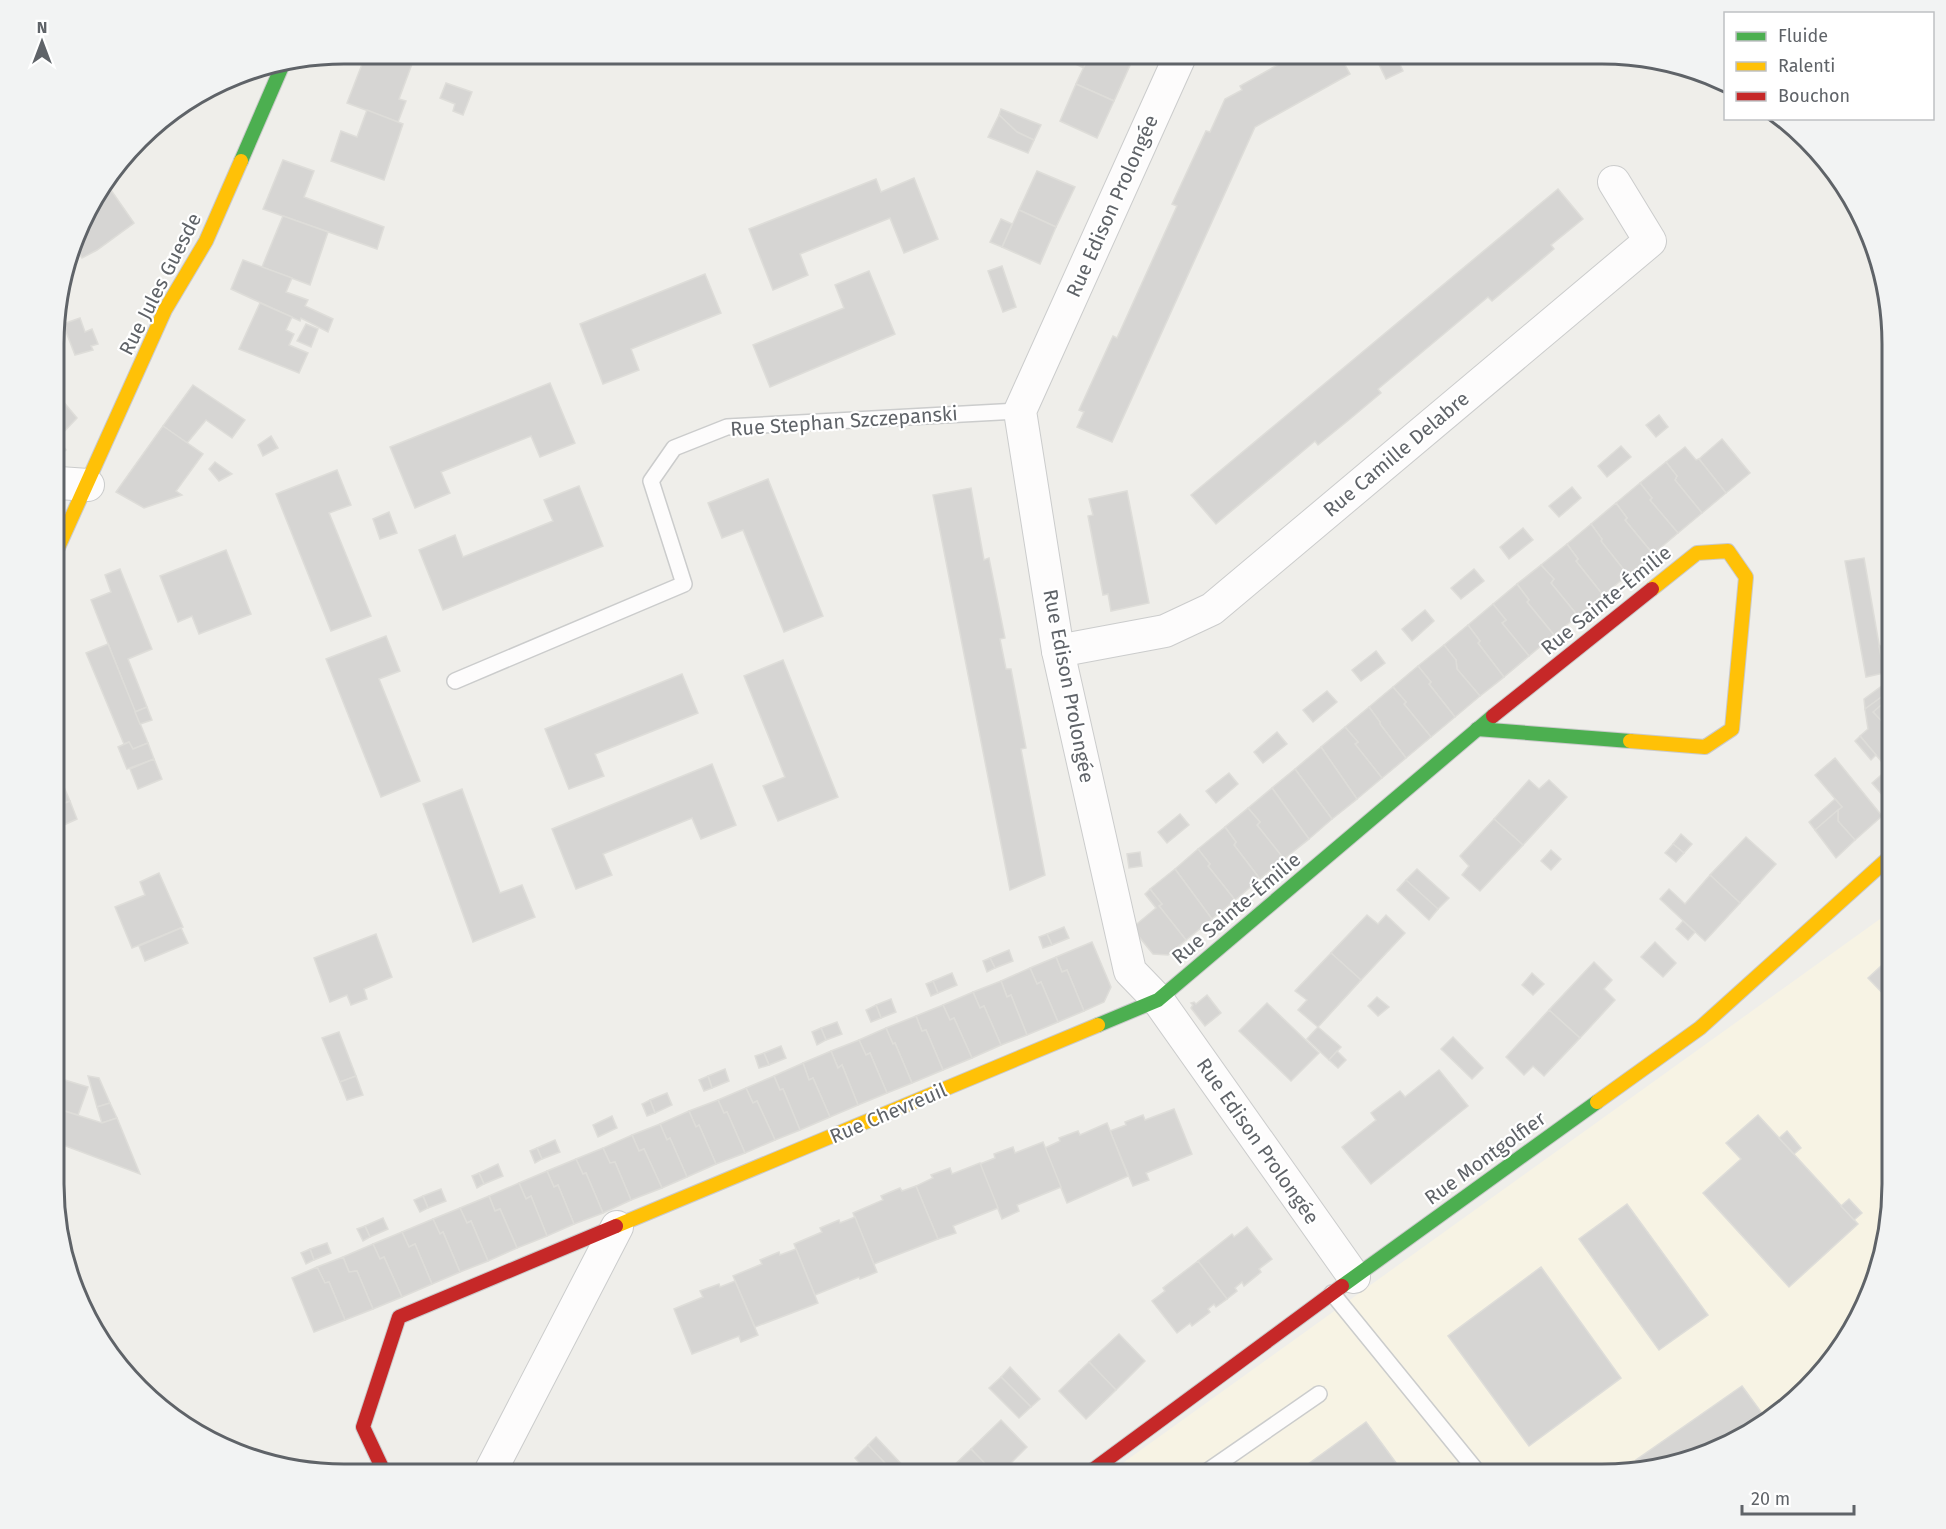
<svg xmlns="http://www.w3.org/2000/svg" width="1946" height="1529" font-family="'Fira Sans',sans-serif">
<rect width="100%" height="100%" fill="#efeeea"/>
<polygon fill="#f7f3e4" points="1892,908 1891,1204 1870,1296 1820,1376 1713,1453 1601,1475 1106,1475 1880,919"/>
<g fill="#d6d5d3" stroke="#deddd9" stroke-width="1.5">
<polygon points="366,54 385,54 412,64 399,99 406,101 398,122 347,103"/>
<polygon points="1067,54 1090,54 1084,68 1064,59"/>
<polygon points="1090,54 1113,54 1131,63 1114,101 1076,84"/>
<polygon points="1297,54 1339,54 1350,74 1255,127 1112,442 1077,427 1084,412 1079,410 1113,336 1117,338 1177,206 1172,204 1206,131 1210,132 1225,99 1242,90 1240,86"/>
<polygon points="1374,54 1395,54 1403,71 1386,79"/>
<polygon points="446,83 472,92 463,115 453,111 455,104 440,98"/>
<polygon points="1076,84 1114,101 1097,138 1060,121"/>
<polygon points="1001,109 1041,125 1034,140 1017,132 999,115"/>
<polygon points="367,110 403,124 384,180 331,161 341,131 357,137"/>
<polygon points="999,115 1017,132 1034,140 1028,153 988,137"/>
<polygon points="283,160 314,171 304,197 384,227 377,249 263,209"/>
<polygon points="1037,171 1075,187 1056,227 1019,210"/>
<polygon points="914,178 938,239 904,253 890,218 800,254 808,275 773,290 749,229 876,179 881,192"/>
<polygon points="106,183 134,223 97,250 82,258 76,249 93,200"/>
<polygon points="1558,189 1583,219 1551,245 1554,249 1492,301 1488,297 1378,389 1381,393 1350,419 1318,445 1315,441 1216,524 1191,495"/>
<polygon points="1019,210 1056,227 1040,264 1002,247"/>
<polygon points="283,216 328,232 310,285 262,267"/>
<polygon points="1001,219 1012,224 1002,247 990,242"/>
<polygon points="243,260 292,278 286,292 308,300 305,306 333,319 328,332 301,318 300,321 231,289"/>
<polygon points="1002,266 1016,307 1003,312 988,271"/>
<polygon points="869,271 895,334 770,387 753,345 844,308 835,285"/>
<polygon points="705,274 721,313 631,349 639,370 603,384 580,324"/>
<polygon points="260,303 292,317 286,330 294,334 289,345 308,353 299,373 239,349"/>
<polygon points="80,318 85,332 92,329 98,344 91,346 93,350 75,355 63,324"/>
<polygon points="306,324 318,329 311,347 297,341"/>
<polygon points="550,383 575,443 540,457 531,436 441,472 450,493 415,508 390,447"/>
<polygon points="193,385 245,420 232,438 206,420 187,443 163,426"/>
<polygon points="56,393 77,418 57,439 66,450 56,459"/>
<polygon points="1659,415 1668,427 1656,437 1646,425"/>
<polygon points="163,426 203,454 176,491 182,495 144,508 116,492"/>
<polygon points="271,436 278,448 263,456 258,445"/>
<polygon points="1722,439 1750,473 1726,493 1699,459"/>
<polygon points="1621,446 1631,457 1607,477 1598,466"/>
<polygon points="1685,447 1696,460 1699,459 1726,493 1702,513 1675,480 1677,476 1666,462"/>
<polygon points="215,462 232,474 219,481 209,469"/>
<polygon points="1666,462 1677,476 1675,480 1702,513 1678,533 1650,500 1652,498 1640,483"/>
<polygon points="337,470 351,505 329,513 371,616 331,631 276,494"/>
<polygon points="768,479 823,616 784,632 743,530 722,538 708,503"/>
<polygon points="1640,483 1652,498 1650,500 1678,533 1653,554 1625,520 1627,518 1616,503"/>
<polygon points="579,486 603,546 443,610 419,550 455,535 463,557 553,521 544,500"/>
<polygon points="1572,487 1581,498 1559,517 1549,506"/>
<polygon points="971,488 984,560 989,558 1005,638 1000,639 1006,669 1011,669 1026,748 1021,749 1045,875 1010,890 933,495"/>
<polygon points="1127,491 1149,603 1111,611 1108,594 1103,595 1088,516 1093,515 1089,499"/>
<polygon points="1616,503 1627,518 1625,520 1653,554 1628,575 1601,541 1602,539 1591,524"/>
<polygon points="389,512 397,533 380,539 373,519"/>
<polygon points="1591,524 1602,539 1601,541 1628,575 1603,595 1576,561 1578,559 1567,544"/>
<polygon points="1523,528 1533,540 1509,559 1500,547"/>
<polygon points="1567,544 1578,559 1576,561 1603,595 1578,616 1551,583 1554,579 1541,565"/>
<polygon points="226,550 251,614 199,634 192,616 178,622 160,576"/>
<polygon points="1864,558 1884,673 1866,677 1845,561"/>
<polygon points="1541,565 1554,579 1551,583 1578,616 1554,635 1527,602 1529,600 1517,584"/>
<polygon points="120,569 152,649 128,659 147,707 135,712 91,600 111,592 105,575"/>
<polygon points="1474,569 1484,581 1461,599 1451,588"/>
<polygon points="1517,584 1529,600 1527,602 1554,635 1529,656 1502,623 1506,620 1493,604"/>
<polygon points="1493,604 1506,620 1502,623 1529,656 1504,677 1478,643 1480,641 1468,625"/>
<polygon points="1425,610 1434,621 1412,641 1402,629"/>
<polygon points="1468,625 1480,641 1478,643 1504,677 1480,696 1457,669 1456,660 1444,645"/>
<polygon points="386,636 400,671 379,679 420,781 381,797 326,659"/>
<polygon points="1892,643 1892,672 1884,673 1879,646"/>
<polygon points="108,644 148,743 133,749 129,742 124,744 86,653"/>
<polygon points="1444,645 1456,660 1457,669 1480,696 1455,717 1429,684 1431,682 1418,666"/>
<polygon points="1376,651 1385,663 1361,681 1352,670"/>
<polygon points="783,660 838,797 778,821 763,786 785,777 744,676"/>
<polygon points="1418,666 1431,682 1429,684 1455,717 1431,737 1404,704 1406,702 1393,687"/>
<polygon points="682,674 698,713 595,754 604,776 569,789 545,729"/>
<polygon points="1886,683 1887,693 1865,709 1864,699"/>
<polygon points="1393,687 1406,702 1404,704 1431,737 1406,758 1380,724 1380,722 1369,707"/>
<polygon points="1327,691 1337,702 1313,722 1303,710"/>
<polygon points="1892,691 1892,732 1873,712 1888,699 1888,694"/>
<polygon points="1887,693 1888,699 1873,712 1892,732 1892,774 1860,736 1868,729 1865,709"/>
<polygon points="147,707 152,720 140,724 135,712"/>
<polygon points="1369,707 1380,722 1380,724 1406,758 1382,778 1355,744 1358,742 1345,727"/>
<polygon points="1345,727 1358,742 1355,744 1382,778 1357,799 1321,747"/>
<polygon points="1277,732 1287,744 1263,763 1254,752"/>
<polygon points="1860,736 1876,755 1871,760 1855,741"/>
<polygon points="129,742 133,749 148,743 154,759 127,769 118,747"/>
<polygon points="1321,747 1357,799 1332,819 1295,769"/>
<polygon points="1835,758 1882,816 1855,840 1838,821 1838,810 1842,807 1815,775"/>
<polygon points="154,759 162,779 138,789 130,769"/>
<polygon points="712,764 736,825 701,839 692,818 603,854 612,875 576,889 552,829"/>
<polygon points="56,768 70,801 55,807"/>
<polygon points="1295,769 1332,819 1309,839 1272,788"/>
<polygon points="1888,769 1892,774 1892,806 1872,783"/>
<polygon points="1229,773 1238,784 1216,803 1206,791"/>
<polygon points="1529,780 1539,789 1549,780 1567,797 1523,845 1494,819"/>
<polygon points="1272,788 1309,839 1284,859 1257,825 1260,822 1248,808"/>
<polygon points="462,789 500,893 522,885 535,917 473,942 423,804"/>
<polygon points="1835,799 1842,807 1815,830 1809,822"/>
<polygon points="70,801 77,819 55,829 55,807"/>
<polygon points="1248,808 1260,822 1257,825 1284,859 1260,879 1234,845 1236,842 1225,827"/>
<polygon points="1838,810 1838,821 1855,840 1836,858 1815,830"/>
<polygon points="1180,814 1189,825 1167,843 1158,832"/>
<polygon points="1494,819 1523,845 1480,891 1462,875 1469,866 1460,856"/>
<polygon points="1225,827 1236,842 1234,845 1260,879 1235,900 1208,866 1210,864 1198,849"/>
<polygon points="1681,834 1692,844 1684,853 1673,844"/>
<polygon points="1746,837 1776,864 1740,903 1710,875"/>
<polygon points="1673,844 1684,853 1676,862 1665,853"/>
<polygon points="1198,849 1210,864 1208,866 1235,900 1212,919 1175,869"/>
<polygon points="1551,850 1561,859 1551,870 1541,861"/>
<polygon points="1140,852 1142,866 1129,868 1127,854"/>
<polygon points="1175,869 1212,919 1186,940 1159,906 1162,904 1150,889"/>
<polygon points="1417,869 1449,898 1438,909 1406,880"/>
<polygon points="159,873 183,927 132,948 115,907 145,895 140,882"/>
<polygon points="1710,875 1740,903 1705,941 1660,899 1669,889 1685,904"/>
<polygon points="1406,880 1438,909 1429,920 1397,890"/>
<polygon points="1150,889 1162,904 1159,906 1186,940 1168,955 1153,954 1132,928 1156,908 1145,894"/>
<polygon points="1367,915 1378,924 1386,915 1405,933 1361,980 1331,953"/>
<polygon points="1683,921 1695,932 1688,940 1676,929"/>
<polygon points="1064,927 1069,938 1052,945 1047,934"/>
<polygon points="181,928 188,943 145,961 139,946"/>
<polygon points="376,934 392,977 364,989 367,999 351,1005 347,995 330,1002 314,958"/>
<polygon points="1047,934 1052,945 1043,948 1039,937"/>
<polygon points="1092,942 1111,987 1104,1002 1084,1011 1067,970 1062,972 1056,957"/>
<polygon points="1655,942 1676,963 1663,977 1641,957"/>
<polygon points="1009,950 1013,961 995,968 990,958"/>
<polygon points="1331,953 1361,980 1318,1027 1298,1010 1307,1000 1295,991"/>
<polygon points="1892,956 1892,1003 1868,978"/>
<polygon points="1056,957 1062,972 1067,970 1084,1011 1058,1022 1041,982 1037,984 1030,968"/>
<polygon points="990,958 995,968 987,972 983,961"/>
<polygon points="1594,962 1612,980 1604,989 1615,1000 1580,1038 1549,1010"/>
<polygon points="1030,968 1037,984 1041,982 1058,1022 1027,1035 1011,995 1007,997 1001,981"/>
<polygon points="952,973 957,985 938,993 933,981"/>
<polygon points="1532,973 1544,984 1533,995 1522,985"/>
<polygon points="933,981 938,993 931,996 926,984"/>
<polygon points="1001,981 1007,997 1011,995 1027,1035 1001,1045 984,1006 980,1008 973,992"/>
<polygon points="973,992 980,1008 984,1006 1001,1045 972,1058 954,1018 950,1020 943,1005"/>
<polygon points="1207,995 1221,1013 1205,1026 1191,1008 1193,1005 1191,1003 1194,1002 1196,1004"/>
<polygon points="1377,997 1389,1007 1378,1016 1368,1006"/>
<polygon points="891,999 896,1012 881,1018 876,1005"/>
<polygon points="1267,1003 1319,1053 1291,1081 1239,1031"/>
<polygon points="876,1005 881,1018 871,1022 866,1010"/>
<polygon points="943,1005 950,1020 954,1018 972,1058 943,1070 926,1030 922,1031 916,1016"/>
<polygon points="1549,1010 1580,1038 1544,1076 1533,1066 1524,1075 1506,1057"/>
<polygon points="916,1016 922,1031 926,1030 943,1070 912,1083 895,1043 893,1044 886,1028"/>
<polygon points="837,1022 842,1034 826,1040 821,1028"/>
<polygon points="1318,1027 1341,1047 1329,1060 1307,1039"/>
<polygon points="821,1028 826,1040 817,1045 812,1032"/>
<polygon points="886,1028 893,1044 895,1043 912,1083 887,1093 870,1053 866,1055 859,1040"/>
<polygon points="339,1032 356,1076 340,1082 322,1038"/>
<polygon points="1453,1037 1483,1068 1472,1079 1441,1049"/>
<polygon points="859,1040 866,1055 870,1053 887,1093 858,1105 842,1065 838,1068 831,1051"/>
<polygon points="781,1046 786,1058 769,1065 764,1053"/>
<polygon points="831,1051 838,1068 842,1065 858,1105 830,1117 813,1078 809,1080 803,1063"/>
<polygon points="1337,1051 1346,1060 1338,1068 1329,1060"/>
<polygon points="764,1053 769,1065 759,1068 755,1056"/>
<polygon points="803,1063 809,1080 813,1078 830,1117 800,1130 783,1089 780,1090 774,1076"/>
<polygon points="725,1069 729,1081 712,1088 708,1076"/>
<polygon points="1439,1070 1468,1106 1371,1184 1342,1147 1376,1120 1371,1113 1400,1091 1405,1097"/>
<polygon points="88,1076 99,1078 110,1103 97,1107"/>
<polygon points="356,1076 363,1095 347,1100 340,1082"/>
<polygon points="708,1076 712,1088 704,1091 699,1080"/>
<polygon points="774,1076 780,1090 783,1089 800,1130 775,1140 757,1101 753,1103 746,1088"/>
<polygon points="55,1077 88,1087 78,1115 55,1108"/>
<polygon points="746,1088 753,1103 757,1101 775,1140 745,1153 727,1112 724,1113 718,1100"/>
<polygon points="667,1093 672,1105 655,1113 650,1100"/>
<polygon points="650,1100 655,1113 647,1116 642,1104"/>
<polygon points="718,1100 724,1113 727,1112 745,1153 716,1164 699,1125 696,1127 689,1111"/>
<polygon points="110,1103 117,1118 102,1123 97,1107"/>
<polygon points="55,1108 102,1123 117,1118 140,1174 55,1142"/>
<polygon points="1174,1109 1192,1154 1146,1173 1149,1180 1133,1186 1110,1131 1126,1125 1125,1122 1143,1115 1145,1120"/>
<polygon points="689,1111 696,1127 699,1125 716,1164 687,1177 670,1138 667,1140 660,1124"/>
<polygon points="1758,1115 1858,1224 1789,1287 1703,1193 1741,1159 1726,1143"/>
<polygon points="612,1116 617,1128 598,1137 593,1125"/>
<polygon points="1107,1123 1128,1176 1067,1203 1045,1148 1060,1141 1059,1138 1078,1131 1080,1135"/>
<polygon points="660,1124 667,1140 670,1138 687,1177 662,1188 644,1149 639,1151 632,1135"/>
<polygon points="1787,1131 1801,1148 1794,1154 1779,1138"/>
<polygon points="632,1135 639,1151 644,1149 662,1188 631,1200 615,1162 610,1163 603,1148"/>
<polygon points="555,1140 560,1152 542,1159 537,1148"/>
<polygon points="1043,1142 1061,1187 1017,1205 1019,1211 1002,1219 980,1164 995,1158 994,1154 1013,1147 1015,1153"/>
<polygon points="537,1148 542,1159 535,1163 530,1151"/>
<polygon points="603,1148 610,1163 615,1162 631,1200 603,1213 586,1173 583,1174 576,1159"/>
<polygon points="576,1159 583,1174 586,1173 603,1213 574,1224 558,1185 554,1187 547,1171"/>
<polygon points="980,1163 998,1208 953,1226 956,1233 938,1239 916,1186 933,1178 931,1175 950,1168 952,1174"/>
<polygon points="498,1164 503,1176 484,1184 479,1173"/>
<polygon points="547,1171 554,1187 558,1185 574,1224 547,1236 531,1196 526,1199 519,1183"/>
<polygon points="479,1173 484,1184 477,1188 472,1176"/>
<polygon points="519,1183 526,1199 531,1196 547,1236 517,1248 500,1209 495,1211 489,1196"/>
<polygon points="916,1186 938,1239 874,1264 853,1213 883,1200 881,1196 900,1188 902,1191"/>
<polygon points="441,1189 446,1201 428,1208 423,1196"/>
<polygon points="423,1196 428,1208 420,1212 414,1200"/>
<polygon points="489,1196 495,1211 500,1209 517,1248 488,1261 471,1221 467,1223 460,1208"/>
<polygon points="1849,1199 1862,1213 1854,1220 1841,1206"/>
<polygon points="1627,1204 1708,1315 1659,1350 1579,1239"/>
<polygon points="460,1208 467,1223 471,1221 488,1261 460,1272 443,1232 440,1234 433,1219"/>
<polygon points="855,1217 877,1272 860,1279 859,1277 815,1295 794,1244 822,1232 820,1228 839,1220 840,1223"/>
<polygon points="383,1218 388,1229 370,1237 365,1226"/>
<polygon points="433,1219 440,1234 443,1232 460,1272 432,1284 415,1244 409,1247 402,1232"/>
<polygon points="365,1226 370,1237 363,1241 357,1229"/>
<polygon points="1247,1227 1272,1259 1259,1269 1261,1272 1244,1286 1242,1282 1235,1288 1237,1291 1227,1299 1198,1261 1232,1234 1234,1237"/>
<polygon points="402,1232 409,1247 415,1244 432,1284 402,1297 384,1257 380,1259 373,1244"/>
<polygon points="327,1243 331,1253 314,1260 310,1249"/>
<polygon points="373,1244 380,1259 384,1257 402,1297 373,1309 357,1271 349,1272 343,1257"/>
<polygon points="310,1249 314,1260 306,1264 301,1253"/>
<polygon points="796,1249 818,1303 755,1327 733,1276 762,1264 760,1260 779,1252 780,1255"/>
<polygon points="343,1257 349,1272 357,1271 373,1309 345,1320 329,1282 325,1283 317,1267"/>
<polygon points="1198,1261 1227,1299 1216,1307 1214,1304 1208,1309 1210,1312 1192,1326 1190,1323 1177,1333 1152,1301 1165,1291 1163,1288"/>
<polygon points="317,1267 325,1283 329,1282 345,1320 314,1332 292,1278"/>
<polygon points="1541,1267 1621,1378 1529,1446 1448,1336"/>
<polygon points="735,1281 758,1335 741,1342 739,1336 692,1354 674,1309 703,1297 700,1291 719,1284 720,1287"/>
<polygon points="1119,1334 1145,1361 1116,1390 1089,1362"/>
<polygon points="1089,1362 1116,1390 1086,1419 1059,1391"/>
<polygon points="1010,1367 1040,1399 1031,1407 1001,1377"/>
<polygon points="1001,1377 1031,1407 1019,1418 989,1388"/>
<polygon points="1742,1386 1764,1416 1713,1453 1641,1467 1636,1460"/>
<polygon points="1001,1420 1027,1447 999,1475 996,1475 971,1449"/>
<polygon points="1366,1422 1405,1475 1293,1475"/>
<polygon points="876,1437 906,1469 899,1475 896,1475 868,1445"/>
<polygon points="868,1445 896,1475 871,1475 855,1458"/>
<polygon points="971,1449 996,1475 944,1475"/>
</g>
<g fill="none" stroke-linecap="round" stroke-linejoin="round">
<g stroke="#cbcccc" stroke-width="18">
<g id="lane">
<polyline points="455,681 684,584 651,481 674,448 727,427 1020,411"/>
<polyline points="1332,1293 1480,1475"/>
<polyline points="1202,1475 1319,1394"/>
</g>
</g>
<g stroke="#cbcccc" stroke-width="34">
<g id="street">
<polyline points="1181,54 1020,411 1058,651 1130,971 1158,1000 1354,1277"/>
<polyline points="56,485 59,483 88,485"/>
<polyline points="1058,651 1165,631 1212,609 1650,241 1614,182"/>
<polyline points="489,1474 617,1227"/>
</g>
</g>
<g stroke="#cacacb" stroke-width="16">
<g id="fast">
<polyline points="241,161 283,64"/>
<polyline points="1477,729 1630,741"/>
<polyline points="1098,1025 1158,1000 1493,716"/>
<polyline points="1342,1286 1597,1102"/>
</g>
</g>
<g stroke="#cacacb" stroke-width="16">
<g id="slow">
<polyline points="56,552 165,310 206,241 241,161"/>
<polyline points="1630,741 1705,747 1732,729 1746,577 1728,551 1697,553 1652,589"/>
<polyline points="1597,1102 1700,1028 1892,855"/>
<polyline points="616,1226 1098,1025"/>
</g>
</g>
<g stroke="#cacacb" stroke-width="16">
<g id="jam">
<polyline points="1493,716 1652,589"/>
<polyline points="385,1474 363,1427 399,1317 616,1226"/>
<polyline points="1086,1475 1342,1286"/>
</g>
</g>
<use href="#lane" stroke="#fdfcfc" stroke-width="15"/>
<use href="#street" stroke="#fdfcfc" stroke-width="32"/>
<use href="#fast" stroke="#4caf50" stroke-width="14"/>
<use href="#slow" stroke="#ffc107" stroke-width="14"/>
<use href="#jam" stroke="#c62828" stroke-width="14"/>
</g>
<g text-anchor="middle" stroke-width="4.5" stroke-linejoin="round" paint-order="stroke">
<g font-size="20" fill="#5f6368" stroke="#fff">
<text transform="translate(1112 206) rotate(-66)" y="7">Rue Edison Prolongée</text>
<text transform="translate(160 284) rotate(-63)" y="7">Rue Jules Guesde</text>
<text transform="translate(844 421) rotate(-4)" y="7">Rue Stephan Szczepanski</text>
<text transform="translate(1396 454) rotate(-40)" y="7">Rue Camille Delabre</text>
<text transform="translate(1606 600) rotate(-39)" y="7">Rue Sainte-Émilie</text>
<text transform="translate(1069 686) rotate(79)" y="7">Rue Edison Prolongée</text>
<text transform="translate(1236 908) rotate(-40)" y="7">Rue Sainte-Émilie</text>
<text transform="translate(888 1113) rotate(-23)" y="7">Rue Chevreuil</text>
<text transform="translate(1258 1141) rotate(55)" y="7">Rue Edison Prolongée</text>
<text transform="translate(1485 1158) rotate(-36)" y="7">Rue Montgolfier</text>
</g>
</g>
<path d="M0 0H1946V1529H0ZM344 64H1602A280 280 0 0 1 1882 344V1184A280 280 0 0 1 1602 1464H344A280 280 0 0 1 64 1184V344A280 280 0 0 1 344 64Z" fill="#f2f3f3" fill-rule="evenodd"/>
<path fill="none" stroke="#5f6368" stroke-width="3" d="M344 64H1602A280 280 0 0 1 1882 344V1184A280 280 0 0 1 1602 1464H344A280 280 0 0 1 64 1184V344A280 280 0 0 1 344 64Z"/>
<rect x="1724" y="12" width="210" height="108" fill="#ffffff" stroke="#bfc1c3" stroke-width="1.5"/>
<rect x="1736" y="32" width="30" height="9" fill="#4caf50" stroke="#bfc1c3" stroke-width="1.5"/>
<text x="1778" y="42" font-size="18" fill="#5f6368">Fluide</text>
<rect x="1736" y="62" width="30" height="9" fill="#ffc107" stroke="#bfc1c3" stroke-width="1.5"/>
<text x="1778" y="72" font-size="18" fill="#5f6368">Ralenti</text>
<rect x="1736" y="92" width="30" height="9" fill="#c62828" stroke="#bfc1c3" stroke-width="1.5"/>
<text x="1778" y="102" font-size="18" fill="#5f6368">Bouchon</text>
<g transform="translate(42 42)" stroke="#ffffff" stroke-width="4.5" paint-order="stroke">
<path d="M0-4.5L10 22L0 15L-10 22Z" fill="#5f6368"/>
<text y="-9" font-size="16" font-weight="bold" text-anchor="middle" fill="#5f6368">N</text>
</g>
<path d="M1742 1505v9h112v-9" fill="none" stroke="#5f6368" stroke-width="3"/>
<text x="1751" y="1505" font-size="18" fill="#5f6368" stroke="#ffffff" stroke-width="4.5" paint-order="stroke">20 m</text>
</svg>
